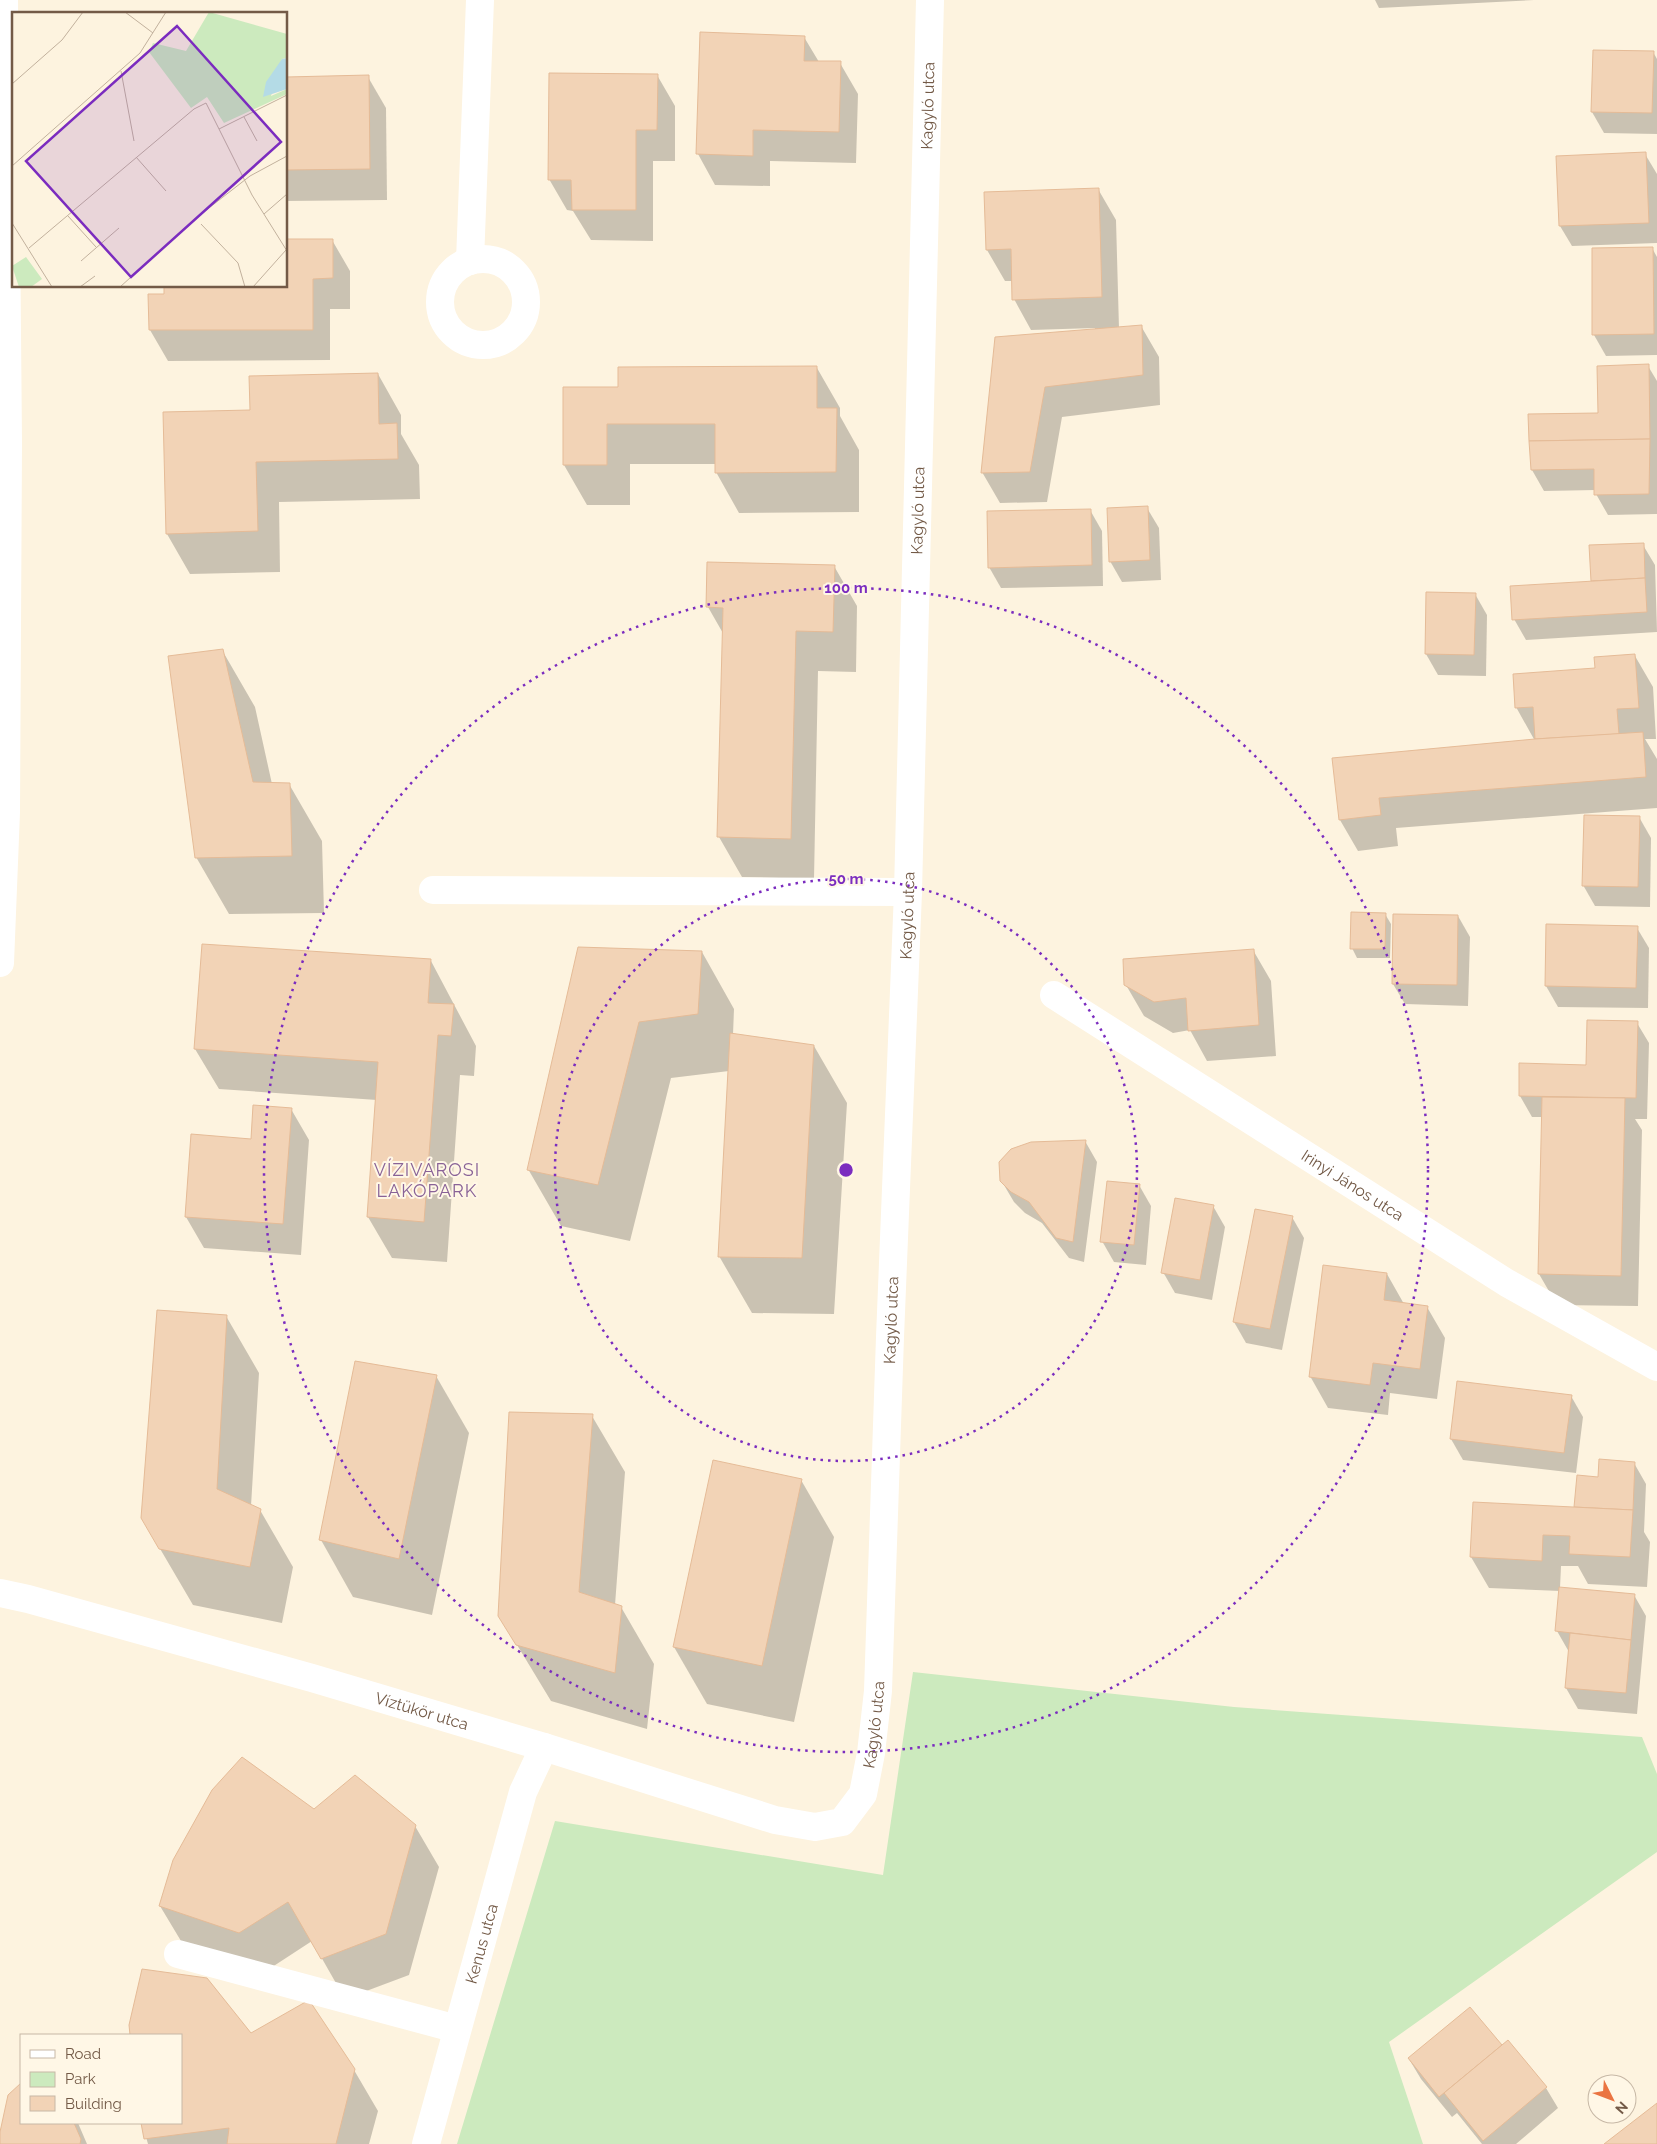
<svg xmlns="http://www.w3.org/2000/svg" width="1657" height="2144" font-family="Raleway,sans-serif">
<rect width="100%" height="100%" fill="#fdf3df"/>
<polygon fill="#cceabe" points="913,1672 1234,1707 1642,1737 1657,1774 1657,1852 1389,2042 1423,2144 457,2144 555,1821 883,1875"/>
<g fill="#0003">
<polygon points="1375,0 1534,0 1379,8"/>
<polygon points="701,34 804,37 819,62 840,63 858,94 856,163 770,161 770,186 715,185 698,154"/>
<polygon points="1594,51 1653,52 1657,59 1657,134 1604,133 1592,112"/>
<polygon points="657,75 675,106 675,161 653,161 653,241 591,240 573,211 567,210 549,179"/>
<polygon points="368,77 386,108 387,200 286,201 286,78"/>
<polygon points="1645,154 1657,174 1657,243 1572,246 1560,226"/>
<polygon points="1098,189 1116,220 1119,328 1141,326 1159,357 1160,405 1062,417 1047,502 1000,503 982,472 996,339 1095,330 1095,328 1031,330 1014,299 1013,281 1005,281 987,250 986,194"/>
<polygon points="332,240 350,271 350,309 330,309 330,360 168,361 150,330 150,295 286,286"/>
<polygon points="1652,248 1657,257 1657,355 1606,356 1594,335 1593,249"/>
<polygon points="1648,366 1657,381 1657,514 1608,515 1596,494 1596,490 1544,491 1532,470 1530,415 1599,414"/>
<polygon points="817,368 840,408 840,416 859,450 859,512 739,513 716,472 716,464 630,464 630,505 587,505 564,465 620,388"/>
<polygon points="378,374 401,415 401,434 419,465 420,499 279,502 280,572 190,574 167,534 251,412"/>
<polygon points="1147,508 1159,528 1161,580 1122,582 1110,561"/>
<polygon points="1090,510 1102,531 1103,586 1001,588 989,567"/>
<polygon points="1643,545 1655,565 1657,632 1526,640 1514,619 1593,582 1590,546"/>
<polygon points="709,563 834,566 857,606 856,672 818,671 814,879 742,877 719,837 724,635 708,607"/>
<polygon points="1475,594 1487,615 1486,676 1438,675 1426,654"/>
<polygon points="222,650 255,707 272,784 289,784 322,841 324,913 229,914 196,857"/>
<polygon points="1635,656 1653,687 1656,739 1645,739 1657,759 1657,808 1396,828 1398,846 1358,851 1340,820 1334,759 1535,741 1516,707 1596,670"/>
<polygon points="1639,817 1651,838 1650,907 1595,906 1583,885"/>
<polygon points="1385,914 1391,924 1390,958 1357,958 1352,948"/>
<polygon points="1458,916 1470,937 1468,1006 1405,1004 1393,984"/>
<polygon points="1637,928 1649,948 1648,1008 1558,1007 1546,986"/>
<polygon points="579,949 702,952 734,1009 733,1035 814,1046 847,1103 834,1314 752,1313 719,1256 729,1071 671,1078 630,1241 561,1226 528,1169"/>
<polygon points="1253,950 1271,981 1276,1056 1207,1061 1190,1030 1173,1033 1144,1016 1126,985"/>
<polygon points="431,961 476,1046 474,1076 460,1075 447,1262 392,1258 368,1217 377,1100 219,1089 195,1049"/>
<polygon points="1637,1023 1649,1043 1647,1119 1635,1119 1642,1130 1638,1306 1557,1305 1539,1274 1543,1117 1532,1117 1520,1096 1520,1064 1588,1066"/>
<polygon points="291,1109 309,1140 301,1255 204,1248 186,1217 192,1136 252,1140"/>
<polygon points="1085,1141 1097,1162 1084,1262 1069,1258 1042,1223 1025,1213 1014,1202 1001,1180"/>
<polygon points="1139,1185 1151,1206 1146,1265 1114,1262 1102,1241"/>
<polygon points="1213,1206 1225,1227 1212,1300 1175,1293 1163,1272"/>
<polygon points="1292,1217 1304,1238 1282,1350 1246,1343 1234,1322"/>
<polygon points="1387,1274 1404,1304 1427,1307 1445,1338 1437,1399 1390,1393 1388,1415 1328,1408 1310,1376"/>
<polygon points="226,1316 259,1373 251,1506 260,1510 293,1567 282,1623 193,1605 142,1518"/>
<polygon points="436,1376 469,1433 432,1615 353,1597 321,1540"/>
<polygon points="1571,1396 1583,1417 1576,1473 1463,1460 1451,1439"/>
<polygon points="592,1416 625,1472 615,1605 621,1607 654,1664 647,1729 551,1701 499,1615"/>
<polygon points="1634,1463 1646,1484 1644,1532 1650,1542 1647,1587 1588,1584 1578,1566 1561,1566 1560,1588 1634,1595 1646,1616 1637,1714 1578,1709 1566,1688 1569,1652 1557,1631 1560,1591 1489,1588 1471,1557 1576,1508 1575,1507 1599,1478"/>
<polygon points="801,1480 834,1537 794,1722 707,1704 674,1647"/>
<polygon points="314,1811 415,1826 439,1867 409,1975 345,1999 312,1941 263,1973 184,1946 160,1906"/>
<polygon points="130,2025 251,2035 354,2070 378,2111 369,2144 148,2144 142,2123 181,2123 181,2035 131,2035"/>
<polygon points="1502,2047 1546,2088 1558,2108 1516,2144 1482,2144 1457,2113 1452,2117 1421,2079 1409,2059"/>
<polygon points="21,2085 21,2123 78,2123 87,2144 0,2144 9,2096"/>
</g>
<g fill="#f2d3b6" stroke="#e5bb97">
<polygon points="700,32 805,36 804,61 841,61 839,132 753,130 753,156 696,154"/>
<polygon points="1593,50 1654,51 1652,113 1591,112"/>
<polygon points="549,73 658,74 657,130 636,130 636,210 572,210 571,180 548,180"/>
<polygon points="369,75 370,169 286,170 286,77"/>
<polygon points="1646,152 1649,223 1559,226 1556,156"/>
<polygon points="1099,188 1102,297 1012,300 1011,249 986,250 984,192"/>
<polygon points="286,239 333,239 333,278 313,279 313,330 149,330 148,294 164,294 164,286 286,286"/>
<polygon points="1653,247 1654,334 1592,335 1592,248"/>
<polygon points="1142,325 1143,375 1045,387 1030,472 981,473 995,337"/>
<polygon points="1649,364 1650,439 1529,441 1528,414 1598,413 1597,366"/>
<polygon points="817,366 817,408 837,408 836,472 715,473 715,424 607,424 607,465 563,465 563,387 618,387 618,367"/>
<polygon points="378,373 379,424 397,423 398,459 256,462 258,531 166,534 163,412 250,410 249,376"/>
<polygon points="1650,439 1649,494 1594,495 1594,469 1531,470 1529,441"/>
<polygon points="1148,506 1150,560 1109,562 1107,508"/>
<polygon points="1091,509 1092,565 988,568 987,511"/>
<polygon points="1644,543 1645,578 1591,581 1589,545"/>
<polygon points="707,562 835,565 833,632 796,631 791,839 717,837 723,608 706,607"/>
<polygon points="1645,578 1647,612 1512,620 1510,586"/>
<polygon points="1426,592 1476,593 1474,655 1425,654"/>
<polygon points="223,649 253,782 290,783 292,856 195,858 168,656"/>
<polygon points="1635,654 1639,708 1617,709 1619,734 1535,739 1533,707 1515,708 1513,674 1595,668 1594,657"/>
<polygon points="1643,732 1646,777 1379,798 1381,815 1339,820 1332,758 1535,739"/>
<polygon points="1584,815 1640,816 1638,887 1582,886"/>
<polygon points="1351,912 1386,913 1385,949 1350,949"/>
<polygon points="1393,914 1458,915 1457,985 1392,984"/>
<polygon points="1546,924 1638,926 1636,988 1545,986"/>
<polygon points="202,944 431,959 428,1003 454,1004 451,1036 438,1035 424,1222 367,1217 378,1062 194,1049"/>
<polygon points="578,947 702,951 698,1014 639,1022 598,1185 527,1170"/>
<polygon points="1254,949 1259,1025 1188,1031 1186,998 1154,1002 1124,985 1123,959"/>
<polygon points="1587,1020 1638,1021 1636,1098 1519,1096 1519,1063 1586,1065"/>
<polygon points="730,1033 814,1045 802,1258 718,1257"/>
<polygon points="1542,1097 1625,1098 1621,1276 1538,1274"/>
<polygon points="253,1105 292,1108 283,1224 185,1217 191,1134 251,1139"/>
<polygon points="1086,1140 1073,1242 1056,1238 1029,1202 1011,1192 1000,1181 999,1162 1011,1149 1031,1142"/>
<polygon points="1107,1181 1140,1184 1134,1245 1100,1242"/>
<polygon points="1175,1198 1214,1205 1200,1280 1161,1273"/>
<polygon points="1255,1209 1293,1216 1270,1329 1233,1322"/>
<polygon points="1323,1265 1387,1273 1384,1300 1428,1306 1420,1369 1373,1363 1370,1385 1309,1377"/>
<polygon points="157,1310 227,1315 217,1489 261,1509 250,1567 159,1549 141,1518"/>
<polygon points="355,1361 437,1375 399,1559 319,1540"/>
<polygon points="1457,1381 1572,1395 1564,1453 1450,1439"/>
<polygon points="509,1412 593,1414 579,1592 622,1606 615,1673 516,1645 498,1616"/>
<polygon points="1599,1459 1635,1462 1633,1510 1574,1507 1577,1475 1598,1477"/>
<polygon points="713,1460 802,1479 762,1666 673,1647"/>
<polygon points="1473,1502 1633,1510 1630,1557 1569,1554 1570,1536 1543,1535 1542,1561 1470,1557"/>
<polygon points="1559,1587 1635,1594 1631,1640 1555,1631"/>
<polygon points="1570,1633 1631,1640 1626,1693 1565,1688"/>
<polygon points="242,1757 314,1809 355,1775 416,1825 386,1934 321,1959 288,1902 239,1933 159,1906 173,1860 212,1790"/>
<polygon points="142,1969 207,1978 251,2033 309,2000 355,2069 336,2144 227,2144 229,2128 144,2139 141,2123 181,2123 181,2035 130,2035 129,2025"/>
<polygon points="1470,2007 1502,2045 1439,2097 1408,2058"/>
<polygon points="1508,2040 1547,2087 1483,2141 1444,2093"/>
<polygon points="21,2083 21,2123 74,2123 81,2139 80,2144 0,2144 0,2132 8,2095"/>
<polygon points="1657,2103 1657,2144 1604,2144"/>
</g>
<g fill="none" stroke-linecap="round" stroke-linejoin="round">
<g stroke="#fff" stroke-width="28">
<circle cx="483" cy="302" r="43"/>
<polyline points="470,261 480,0"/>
<polyline points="433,890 908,892"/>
<polyline points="0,963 6,812 8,443 4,0"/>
<path id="s1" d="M 1054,995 L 1507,1283 L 1657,1367"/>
<path id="s2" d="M 0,1593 L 28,1599 L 312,1678 L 544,1747 L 775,1820 L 815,1827 L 842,1822 L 863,1794 L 871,1753 L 878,1691 L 890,1337 L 908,892 L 930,0"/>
<polyline points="178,1954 457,2029"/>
<path id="s3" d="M 426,2144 L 523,1792 L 544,1747"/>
</g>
</g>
<g fill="none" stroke="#7b2cbf" stroke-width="2.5" stroke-dasharray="2.5 5">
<circle cx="846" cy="1170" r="291"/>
<circle cx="846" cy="1170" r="582"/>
</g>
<g text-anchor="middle" stroke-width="4" stroke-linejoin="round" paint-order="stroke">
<g font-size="16" fill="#735a47" stroke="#fff7e6">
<text dy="6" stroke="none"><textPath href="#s2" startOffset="2601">Kagyló utca</textPath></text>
<text dy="6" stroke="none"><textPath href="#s2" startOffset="2196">Kagyló utca</textPath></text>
<text dy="6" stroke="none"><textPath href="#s2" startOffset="1791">Kagyló utca</textPath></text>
<text dy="6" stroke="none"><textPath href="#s1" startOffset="354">Irinyi János utca</textPath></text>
<text dy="6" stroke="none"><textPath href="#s2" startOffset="1386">Kagyló utca</textPath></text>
<text dy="6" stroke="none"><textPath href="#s2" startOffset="438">Víztükör utca</textPath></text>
<text dy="6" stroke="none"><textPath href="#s2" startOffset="981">Kagyló utca</textPath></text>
<text dy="6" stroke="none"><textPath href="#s3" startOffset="208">Kenus utca</textPath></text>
</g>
<g font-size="18" letter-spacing="1" fill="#896297" stroke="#fff7e6">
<text x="427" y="1176">VÍZIVÁROSI<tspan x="427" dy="21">LAKÓPARK</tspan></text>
</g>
</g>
<g transform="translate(12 12)">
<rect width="275" height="275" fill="#fdf3df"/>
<path d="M 197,0 L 275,22 L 275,46 L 270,47 L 259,84 L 275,77 L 275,82 L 212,111 L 195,85 L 179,96 L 137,40 L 141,31 L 174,39 ZM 14,245 L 30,267 L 19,275 L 7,275 L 0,254 Z" fill="#cceabe"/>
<path d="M 275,46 L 275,77 L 251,85 L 254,70 L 270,47 Z" fill="#b4dbe6"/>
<path fill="none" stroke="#c2b19d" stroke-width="1" d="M 113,0 L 141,21M 109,59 L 122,129M 0,72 L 50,28 L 71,0M 232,105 L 245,129M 207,117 L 275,83M 124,145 L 154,179M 0,154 L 128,41 L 154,0M 252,202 L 275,182M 56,204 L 84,235M 0,211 L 40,275M 189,212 L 226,251 L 233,275M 17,236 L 182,97 L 194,91 L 240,183 L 275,239M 69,249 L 107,216M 68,275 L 83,264M 108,275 L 184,206 L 238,164 L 275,144M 241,275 L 274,238"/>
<path fill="#7b2cbf" fill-opacity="0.15" stroke="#7b2cbf" stroke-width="2.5" d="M 165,14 L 269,130 L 119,265 L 14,149 Z"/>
<rect width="275" height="275" fill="none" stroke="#735a47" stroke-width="2.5"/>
</g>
<circle cx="846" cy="1170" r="8" fill="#7b2cbf" stroke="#fff7e6" stroke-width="2.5"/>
<g font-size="15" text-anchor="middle" font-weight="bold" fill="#7b2cbf" stroke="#fff7e6" stroke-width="4" stroke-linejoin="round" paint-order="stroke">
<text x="846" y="593">100 m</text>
<text x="846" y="884">50 m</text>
</g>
<rect x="20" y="2034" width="162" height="90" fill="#fff7e6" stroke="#c7b8a6"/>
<rect x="30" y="2050" width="25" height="8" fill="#ffffff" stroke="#c7b8a6"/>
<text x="65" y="2059" font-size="15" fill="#735a47">Road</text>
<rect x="30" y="2072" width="25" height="15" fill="#cceabe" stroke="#c7b8a6"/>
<text x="65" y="2084" font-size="15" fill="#735a47">Park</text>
<rect x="30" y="2096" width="25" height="15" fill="#f2d3b6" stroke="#c7b8a6"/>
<text x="65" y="2109" font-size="15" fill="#735a47">Building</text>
<g transform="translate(1612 2099) rotate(132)"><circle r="24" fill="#fff7e6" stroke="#c7b8a6"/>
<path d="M0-4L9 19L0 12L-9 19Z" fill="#ea7441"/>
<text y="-8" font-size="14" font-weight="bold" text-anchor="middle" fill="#735a47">N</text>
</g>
</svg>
